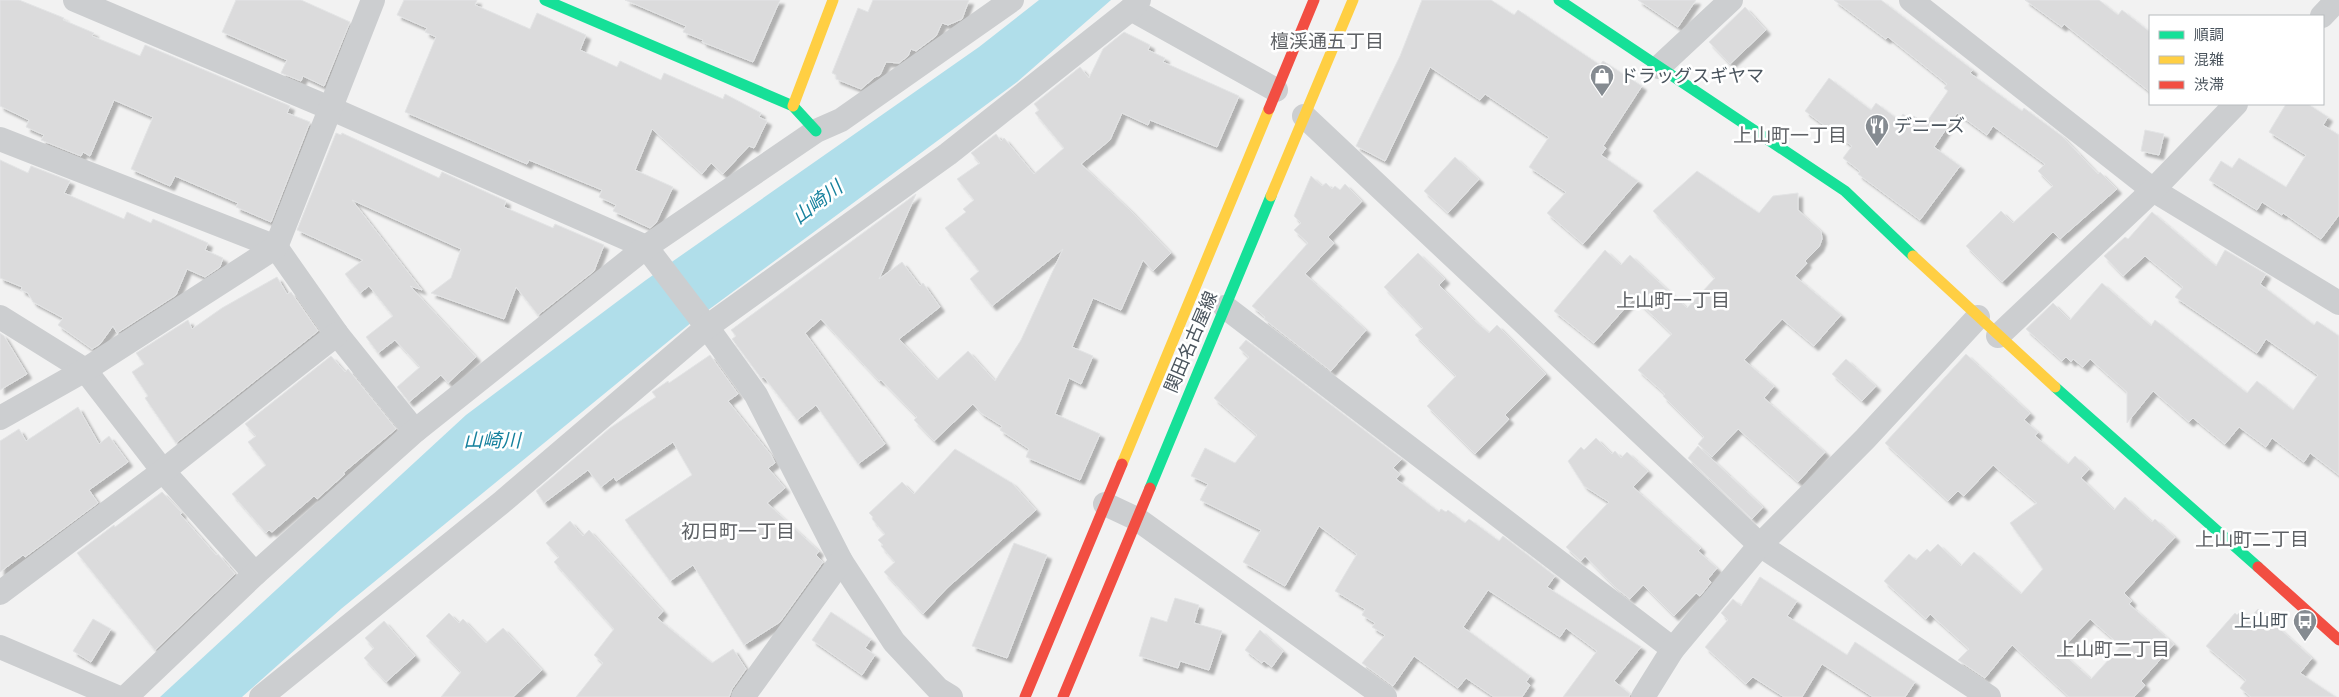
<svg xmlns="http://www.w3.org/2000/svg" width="2339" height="697" font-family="'Archivo Narrow','Noto Sans JP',sans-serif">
<defs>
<filter id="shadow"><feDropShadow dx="4.5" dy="4.5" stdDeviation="1" flood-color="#0004"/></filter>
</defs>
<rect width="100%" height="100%" fill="#f2f2f2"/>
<polygon fill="#b0deea" points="1039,0 1111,0 1017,82 692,322 341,609 242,697 160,697 466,415 646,280 979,47"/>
<g fill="#dbdbdc" stroke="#e3e4e5" fill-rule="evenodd" filter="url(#shadow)">
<polygon points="0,0 19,0 64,18 63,20 94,33 92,36 140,56 145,45 290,106 287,113 310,122 271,222 236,207 238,203 175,176 170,186 131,169 153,117 114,100 90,156 83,152 81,156 41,140 44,135 26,127 29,120 0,106"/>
<polygon points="236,0 301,0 350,22 324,86 303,76 301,81 281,73 287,60 222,32"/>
<polygon points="404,0 477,0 475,5 530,29 537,13 586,35 580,50 617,67 620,61 661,80 664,73 723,99 725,94 761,113 759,117 767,121 754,148 749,146 723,174 711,163 702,174 652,129 635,170 673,187 656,223 650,228 613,211 616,205 599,197 602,190 529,160 527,164 405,112 436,37 425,32 427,28 397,15"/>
<polygon points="625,0 780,0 753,62 702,42 703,40 683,32 686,26"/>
<polygon points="873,0 969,0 962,19 948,25 942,23 936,36 916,51 911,49 908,56 899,63 886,62 880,75 875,77 861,89 836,79 836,75 832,73 858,8 868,12"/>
<polygon points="1422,0 1491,0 1514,15 1518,10 1600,65 1603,61 1642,86 1603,146 1606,148 1601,155 1638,181 1583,244 1547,213 1566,192 1529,167 1549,137 1485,94 1480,100 1430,67 1385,161 1356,146 1400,56"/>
<polygon points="1638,0 1696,0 1678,27"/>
<polygon points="1834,0 1881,0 1973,70 1970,73 2022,111 2024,108 2062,136 2098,174 2100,172 2117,189 2060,239 2053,232 2002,282 1966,246 2001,211 2013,223 2053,186 2038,171 2045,164 1993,126 1987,135 1957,113 1934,147 1960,166 1920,220 1858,174 1860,171 1843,158 1852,146 1805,111 1829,78 1871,110 1876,103 1899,120 1903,114 1911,120 1914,116 1925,124 1948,91 1944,88 1947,84 1888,37 1886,39"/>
<polygon points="2025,0 2099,0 2118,15 2122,10 2150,32 2150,92 2064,24 2062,27"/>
<polygon points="1745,7 1766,30 1730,64 1709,42"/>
<polygon points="1124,32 1150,45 1148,50 1165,58 1163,62 1239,96 1217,147 1150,120 1148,125 1122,113 1110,140 1081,164 1130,210 1171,253 1153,271 1143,260 1121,310 1093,298 1072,347 1093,356 1081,384 1069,378 1055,414 1100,434 1080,480 1026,457 1029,449 1000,430 1002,426 981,413 973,404 934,441 914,420 917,417 881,380 879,381 821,319 805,333 885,444 858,464 816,405 797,420 764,377 761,378 732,339 736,336 731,330 916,194 879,279 902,262 920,286 923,283 940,307 899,339 937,380 968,351 995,381 1021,340 1063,249 992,306 970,279 979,271 945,228 966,212 963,209 974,200 957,179 980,163 971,153 996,134 1001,141 1004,138 1034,174 1064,148 1035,113 1039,110 1034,104 1080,67 1089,78 1103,49"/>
<polygon points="2286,104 2308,104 2328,117 2323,125 2339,135 2339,215 2321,239 2283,213 2282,215 2262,202 2257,210 2209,180 2221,161 2232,168 2239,158 2286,187 2306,155 2269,132"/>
<polygon points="2145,130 2164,134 2159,155 2141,151"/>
<polygon points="336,133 341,135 342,133 439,178 442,172 506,201 504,207 553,228 555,224 604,245 594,271 538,315 516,287 504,319 431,293 451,278 461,249 352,200 422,290 410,286 476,357 448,383 441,375 409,402 397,387 420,367 395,340 378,353 366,337 393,316 369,286 360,293 345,274 363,260 297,230"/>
<polygon points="1455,157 1479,179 1448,213 1424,191"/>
<polygon points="0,160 28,173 31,166 70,181 64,193 124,219 127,212 151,223 153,219 208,243 205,250 223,258 220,267 205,277 187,269 176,295 117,333 113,326 100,344 92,349 58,325 63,318 33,302 28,293 21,290 22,287 0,278"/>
<polygon points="1697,171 1759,213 1773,196 1798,193 1798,210 1821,231 1822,239 1819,247 1805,261 1807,263 1795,276 1841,315 1814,346 1782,319 1744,360 1774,386 1764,398 1825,452 1798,482 1738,429 1712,457 1698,444 1704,437 1663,396 1665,394 1638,370 1672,334 1634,298 1594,343 1554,311 1605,250 1621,265 1630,255 1687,308 1715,278 1653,211"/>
<polygon points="1311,176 1322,186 1326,183 1332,189 1335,186 1340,190 1345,184 1362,201 1328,237 1334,243 1305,274 1366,330 1331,371 1264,319 1265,317 1252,306 1308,243 1294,230 1301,223 1294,216"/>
<polygon points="2152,212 2216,266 2225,250 2266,274 2260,284 2314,325 2317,321 2339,336 2339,475 2310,453 2304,462 2272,438 2266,447 2239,427 2225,444 2193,418 2189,422 2153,391 2127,423 2127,392 2090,359 2083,367 2073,359 2071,362 2066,357 2062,361 2026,329 2053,303 2070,320 2102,283 2151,326 2155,320 2247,393 2257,381 2293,410 2318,375 2266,339 2257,353 2175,297 2183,287 2145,256 2123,276 2104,256 2125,237 2128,239"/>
<polygon points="1418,253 1445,279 1439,285 1475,321 1489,333 1497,325 1546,374 1505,415 1509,419 1475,454 1427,406 1456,376 1415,335 1423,328 1384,287"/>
<polygon points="277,277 287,294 291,292 318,331 176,443 145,398 148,396 132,372 144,364 136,353 188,320 192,329 222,308"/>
<polygon points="0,333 4,336 27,374 0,390"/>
<polygon points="1246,340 1402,459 1393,468 1400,474 1396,479 1439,512 1441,509 1446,512 1448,510 1465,523 1469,519 1499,541 1503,536 1555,576 1547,587 1641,647 1614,681 1630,694 1629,697 1563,697 1597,651 1566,628 1560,637 1488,590 1463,627 1530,676 1526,682 1530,685 1522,697 1494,697 1466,678 1458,688 1414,656 1393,686 1362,663 1385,635 1372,627 1375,623 1362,615 1365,609 1335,591 1357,554 1319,526 1285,586 1243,562 1261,530 1200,500 1208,484 1191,476 1205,448 1235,463 1257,435 1214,398 1249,357 1239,348"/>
<path d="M 1966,354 L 2030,413 L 2024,420 L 2038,432 L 2035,436 L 2068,464 L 2075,456 L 2089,469 L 2081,478 L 2114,510 L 2125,497 L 2152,522 L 2155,519 L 2175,537 L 2124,593 L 2132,601 L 2129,604 L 2174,644 L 2141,681 L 2145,685 L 2134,697 L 2069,697 L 2012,645 L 1985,678 L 1958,660 L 1969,649 L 1930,614 L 1926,619 L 1884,581 L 1909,554 L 1916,560 L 1927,549 L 1930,552 L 1938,544 L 1961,566 L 1974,552 L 2021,594 L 2043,569 L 2010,523 L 2037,503 L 1993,465 L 1964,496 L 1958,491 L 1948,501 L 1885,443 ZM 2090,619 L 2121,646 L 2091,679 L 2060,651 Z"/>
<polygon points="710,355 738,394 728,401 771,455 775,463 768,468 785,488 767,503 819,551 816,555 823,562 780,622 744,645 693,565 670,581 625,520 692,475 673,442 616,481 614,477 601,487 588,470 544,503 536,491 610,428 656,397 652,392 668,381 669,383"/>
<polygon points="331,356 345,372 348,369 396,429 343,473 345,474 317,499 314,496 272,532 269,530 266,533 232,494 266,465 248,442 256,436 245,424"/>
<polygon points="1846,359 1876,386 1862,401 1832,374"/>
<polygon points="78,407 99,444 109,436 128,462 89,490 98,503 25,557 23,555 0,572 0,441 19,429 26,441"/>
<polygon points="1596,438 1612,454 1615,451 1621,458 1627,452 1648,471 1633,487 1701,548 1698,551 1717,568 1708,579 1711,582 1700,596 1696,593 1674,616 1643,585 1630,599 1616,588 1585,556 1581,561 1566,547 1609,502 1584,486 1568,461 1581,447 1584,450"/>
<polygon points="1698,446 1763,507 1752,519 1688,458"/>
<polygon points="955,449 1012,483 1036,510 947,588 923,614 884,572 895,562 881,546 883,545 878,540 885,534 872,519 873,517 869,513 902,482 914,494"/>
<polygon points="162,492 182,513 180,514 216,555 218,554 235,574 155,650 77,553 114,525 115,527"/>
<polygon points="570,521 583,536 589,530 663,611 657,618 712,663 733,649 746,669 732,689 729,697 576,697 603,663 594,655 614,629 554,562 559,557 546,543"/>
<polygon points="1014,543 1047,555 1007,658 972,646"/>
<polygon points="1760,577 1797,601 1787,616 1847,655 1855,642 1915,682 1905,697 1873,697 1822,664 1802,697 1784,697 1753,677 1746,684 1705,647 1728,620 1721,613 1733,599 1741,606"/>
<polygon points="1175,598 1199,605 1194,623 1222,631 1209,670 1180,661 1178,668 1139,656 1151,617 1167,622"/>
<polygon points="2258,609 2312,658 2300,673 2336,697 2251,697 2240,688 2246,680 2206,646 2235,613 2237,615 2241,611 2249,619"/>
<polygon points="831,612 871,639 865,648 875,655 862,675 812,640"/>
<polygon points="449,613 459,623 463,619 486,643 503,628 542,670 513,697 441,697 461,672 426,636"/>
<polygon points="93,619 111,629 91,662 73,651"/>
<polygon points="384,621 415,656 386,682 364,658 374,648 365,638"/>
<polygon points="1260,630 1283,651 1272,667 1264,661 1262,663 1245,650"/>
</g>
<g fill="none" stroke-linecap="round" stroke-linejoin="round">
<g stroke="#ccced0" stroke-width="24">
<polyline points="75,0 332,109 646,247 707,327 756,395 841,561 894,642 938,689 951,697"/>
<polyline points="1911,0 2153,190 2339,303"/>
<polyline points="1131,9 1276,90"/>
<polyline points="2322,16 2337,0"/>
<polyline points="1659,67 1731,0"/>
<polyline points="1304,116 1760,545 1989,697"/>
<polyline points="0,139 276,247 337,334 415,431"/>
<polyline points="1225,307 1673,649"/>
<polyline points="0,317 85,370 163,471 255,574"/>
<polyline points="1998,336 2153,190 2236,104"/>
<polyline points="0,418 85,370 276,247 373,0"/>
<polyline points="1105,504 1137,519 1385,697"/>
<polyline points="0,593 163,471 337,334"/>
<polyline points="0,647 117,697"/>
<polyline points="126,697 255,574 415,431 646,247 816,131 841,120 1012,0"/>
<polyline points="261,697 501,503 707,327 948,154 1131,9 1139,0"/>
<polyline points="743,697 841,561"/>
<polyline points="1643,697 1673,649 1760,545 1865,439 1978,317"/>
</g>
<g stroke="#16e098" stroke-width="11">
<polyline points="545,0 793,106 816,131"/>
<polyline points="1559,0 1845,191 1913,256"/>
<polyline points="2055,387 2258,567"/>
<polyline points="1150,488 1271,196"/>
</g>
<g stroke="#ffcf43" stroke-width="11">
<polyline points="793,106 833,0"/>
<polyline points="1271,196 1353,0"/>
<polyline points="1913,256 2055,387"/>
<polyline points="1122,464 1269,109"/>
</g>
<g stroke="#f24e42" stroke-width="11">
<polyline points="1269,109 1314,0"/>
<polyline points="2258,567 2339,640"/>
<polyline points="1025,697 1122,464"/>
<polyline points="1063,697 1150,488"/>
</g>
</g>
<defs>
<g id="shop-pin" transform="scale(1.25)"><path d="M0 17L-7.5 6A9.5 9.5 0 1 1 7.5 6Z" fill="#858b91" stroke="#fff"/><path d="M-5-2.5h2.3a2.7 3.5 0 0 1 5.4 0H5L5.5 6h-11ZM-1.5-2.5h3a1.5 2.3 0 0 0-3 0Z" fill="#fff"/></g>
<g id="restaurant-pin" transform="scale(1.25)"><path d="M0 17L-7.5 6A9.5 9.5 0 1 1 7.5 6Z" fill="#858b91" stroke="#fff"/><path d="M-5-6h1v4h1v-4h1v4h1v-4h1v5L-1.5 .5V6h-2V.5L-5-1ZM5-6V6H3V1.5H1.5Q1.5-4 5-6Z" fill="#fff"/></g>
<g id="bus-pin" transform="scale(1.25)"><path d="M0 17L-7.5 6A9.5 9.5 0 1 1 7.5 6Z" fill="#858b91" stroke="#fff"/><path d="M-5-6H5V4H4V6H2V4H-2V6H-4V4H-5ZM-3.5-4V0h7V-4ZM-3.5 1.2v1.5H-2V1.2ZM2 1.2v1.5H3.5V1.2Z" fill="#fff"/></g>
</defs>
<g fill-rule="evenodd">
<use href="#shop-pin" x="1602" y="76"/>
<use href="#restaurant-pin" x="1877" y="126"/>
<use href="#bus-pin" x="2305" y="621"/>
</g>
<g text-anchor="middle" stroke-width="5" stroke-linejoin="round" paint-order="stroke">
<g font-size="18" fill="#4a545d" stroke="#fff" text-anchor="start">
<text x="1620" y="82">ドラッグスギヤマ</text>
<text x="1894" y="132">デニーズ</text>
<text x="2288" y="627" text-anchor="end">上山町</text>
</g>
<g font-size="18" fill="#4a545d" stroke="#fff">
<text transform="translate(1191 342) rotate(-67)" y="6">関田名古屋線</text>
</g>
<g font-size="19" fill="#5e6165" stroke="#fff">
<text x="1327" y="48">檀渓通五丁目</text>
<text x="1790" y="142">上山町一丁目</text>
<text x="1673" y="307">上山町一丁目</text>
<text x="738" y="538">初日町一丁目</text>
<text x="2252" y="546">上山町二丁目</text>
<text x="2113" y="656">上山町二丁目</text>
</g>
<g font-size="19" font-style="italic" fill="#16819d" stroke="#fff">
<text transform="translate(817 202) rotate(-38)" y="7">山崎川</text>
<text x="492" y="447">山崎川</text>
</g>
</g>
<rect x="2149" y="15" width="175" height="90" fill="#ffffff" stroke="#b7bbbe"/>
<rect x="2159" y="31" width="25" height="8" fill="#16e098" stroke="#b7bbbe"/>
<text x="2194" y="40" font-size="15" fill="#4a545d">順調</text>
<rect x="2159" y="56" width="25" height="8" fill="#ffcf43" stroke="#b7bbbe"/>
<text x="2194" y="65" font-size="15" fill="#4a545d">混雑</text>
<rect x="2159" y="81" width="25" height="8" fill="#f24e42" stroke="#b7bbbe"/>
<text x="2194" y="90" font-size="15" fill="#4a545d">渋滞</text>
</svg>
